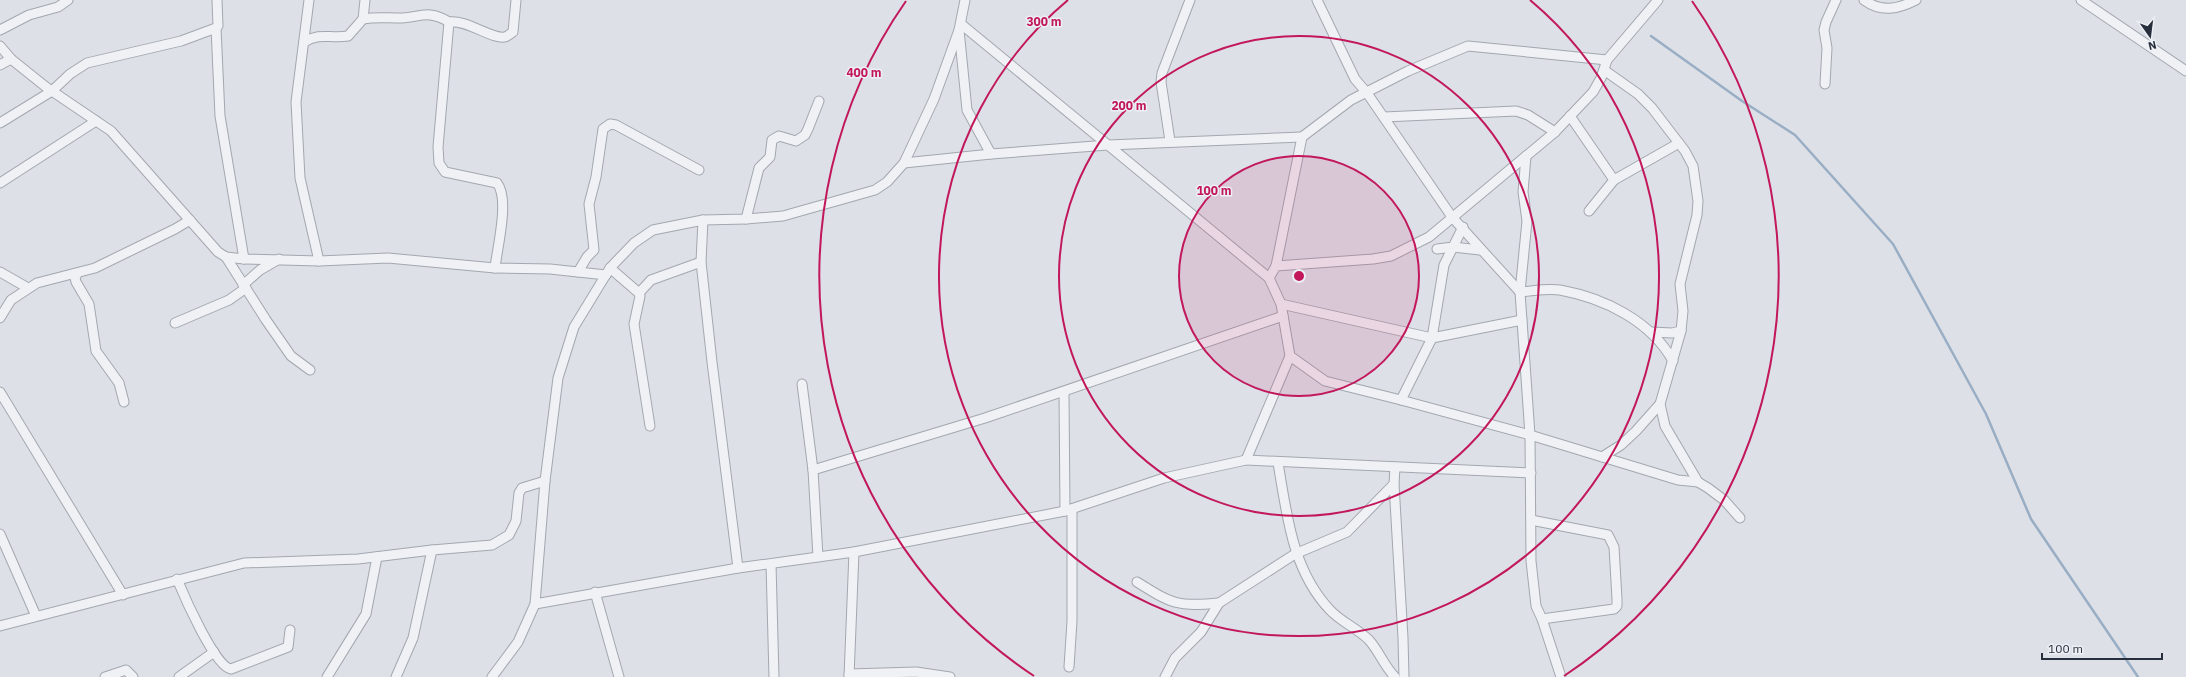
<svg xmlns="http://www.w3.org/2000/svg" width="2186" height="677" font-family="'IBM Plex Sans',sans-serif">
<rect width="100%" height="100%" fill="#dde0e6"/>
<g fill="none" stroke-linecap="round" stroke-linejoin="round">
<polyline stroke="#99aec5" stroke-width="2.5" points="1651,36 1742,101 1795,135 1893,244 1986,414 2031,519 2138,677"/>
<g stroke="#a3a7b0" stroke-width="11">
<g id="minor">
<polyline points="309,0 296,102 300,178 319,261"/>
<polyline points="1317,0 1355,79 1367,93 1452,217 1520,292"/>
<path d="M 1864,0 C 1882,13 1898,9 1916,0"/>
<polyline points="2081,0 2186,71"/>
<polyline points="363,19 365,0"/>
<polyline points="961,24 1108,145 1302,137"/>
<polyline points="216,28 220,116 244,259"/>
<polyline points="0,30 29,15 58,7 68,0"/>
<polyline points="959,30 967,110 991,154 1108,145 1269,278 1281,304 1290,356 1325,381 1401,400 1530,435 1678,480 1698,482 1708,488 1724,500 1740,518"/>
<path d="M 304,42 C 321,32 330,39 348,36 L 363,19 C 375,17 385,18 397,18 C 417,19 427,8 449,22"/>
<polyline points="0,46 11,59 46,87 111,131 218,252 226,257 244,259 319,261 388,258 495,268 550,269 606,275"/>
<polyline points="0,65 11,59"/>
<polyline points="1825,84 1827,48 1824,30 1826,22 1836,0"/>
<polyline points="1570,116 1614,180"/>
<polyline points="1384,117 1516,111 1528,115 1555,132"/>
<polyline points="0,123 52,91 70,74 87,63 181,41 216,28 218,26 217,0"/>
<polyline points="1170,141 1161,82 1162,73 1190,0"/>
<polyline points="1526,156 1523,192 1527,221 1520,292 1530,435 1531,561 1536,606 1542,619 1561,677"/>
<polyline points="904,163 991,154"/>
<polyline points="0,183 96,121"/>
<polyline points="1589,211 1614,180 1679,143"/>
<polyline points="746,219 759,168 770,157 772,140 779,136 796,141 805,135 808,129 819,101"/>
<polyline points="703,220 701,262 712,362 738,568"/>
<polyline points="1437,249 1453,247 1480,250"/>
<polyline points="226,257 266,320 291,356 310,370"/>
<polyline points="1276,266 1302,137 1351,100 1408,71 1468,46 1607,60"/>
<path d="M 495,268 C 497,248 510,199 497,183 L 445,172 L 439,163 L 438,147 L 449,22 C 466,19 493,40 505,37 C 508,36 511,33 513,32 L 516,0"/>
<polyline points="610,268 639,293 640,296 634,324 650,426"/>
<polyline points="0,272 28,288"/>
<polyline points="578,272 587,257 594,250 589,204 596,177 603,129 610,124 616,125 699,170"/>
<polyline points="77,274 75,278 76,282 89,304 96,351 119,383 124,402"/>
<polyline points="1269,278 1276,266 1373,259 1391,256 1429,237 1555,132 1593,92 1601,78 1607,60 1658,0"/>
<polyline points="243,285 260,270 279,259"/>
<path d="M 1520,292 C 1533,291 1547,288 1560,290 C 1604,298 1651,321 1673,361"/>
<polyline points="639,293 651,280 701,262"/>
<polyline points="1281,304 1432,338 1522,320"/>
<polyline points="0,318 11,300 37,283 95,268 175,229 190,220"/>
<polyline points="175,323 229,300 246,288"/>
<polyline points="1651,332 1672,333 1681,331"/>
<polyline points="802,384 813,470"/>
<polyline points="0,392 123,595"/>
<polyline points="1064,392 1065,511"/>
<polyline points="1401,400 1432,338 1444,265 1463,227"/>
<polyline points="1660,404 1665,426 1698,482"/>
<polyline points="1602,457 1621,445 1636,431 1660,404 1681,331 1683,311 1680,284 1697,215 1698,201 1693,166 1685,151 1652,108 1638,94 1604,70"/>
<polyline points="1246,460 1531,473"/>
<path d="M 1278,463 C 1287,515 1292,570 1330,610 C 1341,622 1357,628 1369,640 C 1379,651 1384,666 1395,677"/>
<polyline points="1395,467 1394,484 1403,638 1404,677"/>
<polyline points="1531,520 1608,535 1614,547 1617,599 1617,606 1614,609 1542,619"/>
<polyline points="0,534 36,616"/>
<polyline points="818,557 813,470 985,418 1283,316"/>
<polyline points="771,564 774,677"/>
<path d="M 177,579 C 184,596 215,667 231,669 L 288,647 L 290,630"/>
<path d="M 1137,582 C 1172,604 1177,607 1219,603"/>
<polyline points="595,592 619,677"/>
<polyline points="535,604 738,568 854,552 1065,511 1164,478 1246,460 1290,356"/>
<polyline points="0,626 244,563 358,559 432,550 492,545 509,535 516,521 519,493 522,488 545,481"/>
<polyline points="1069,667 1072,621 1072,509"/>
<polyline points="849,674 916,672 950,677"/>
<polyline points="105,677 126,670 133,677"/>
<polyline points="179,677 214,652"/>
<polyline points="327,677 366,614 377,557"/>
<polyline points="396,677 413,638 432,550"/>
<polyline points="492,677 518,642 535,604 545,481 558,378 574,327 610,268 634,243 653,230 703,220 746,219 783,216 875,190 887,182 904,163 934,99 959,30 965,0"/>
<polyline points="849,677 854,552"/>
<polyline points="1165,677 1175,658 1201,632 1219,603 1295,554 1347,532 1394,484"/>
</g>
</g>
<use href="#minor" stroke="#eff1f5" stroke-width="9"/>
</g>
<circle cx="1299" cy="276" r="120" fill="#c2185b" fill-opacity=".12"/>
<g fill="none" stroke="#c2185b" stroke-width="2">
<circle cx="1299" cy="276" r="120"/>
<circle cx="1299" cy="276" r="240"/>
<path d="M1530 0A360 360 0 1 1 1068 0"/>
<path d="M1034 676A480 480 0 0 1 906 1M1692 1A480 480 0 0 1 1564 676"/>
</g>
<circle cx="1299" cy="276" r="6" fill="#c2185b" stroke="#eceff4" stroke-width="2"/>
<g font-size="12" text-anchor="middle" font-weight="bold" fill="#c2185b" stroke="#eceff4" stroke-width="3" stroke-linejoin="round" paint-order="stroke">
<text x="1044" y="26">300 m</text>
<text x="864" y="77">400 m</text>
<text x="1129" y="110">200 m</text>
<text x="1214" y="195">100 m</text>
</g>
<g transform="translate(2150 36) rotate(166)" stroke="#eceff4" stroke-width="3" paint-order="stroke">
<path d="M0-3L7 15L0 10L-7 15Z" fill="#272e3c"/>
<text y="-6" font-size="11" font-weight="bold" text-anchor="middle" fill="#272e3c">N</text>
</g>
<path d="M2042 653v6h120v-6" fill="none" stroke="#272e3c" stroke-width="2"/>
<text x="2048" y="653" font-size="12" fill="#272e3c" stroke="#eceff4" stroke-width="3" paint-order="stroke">100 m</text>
</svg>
